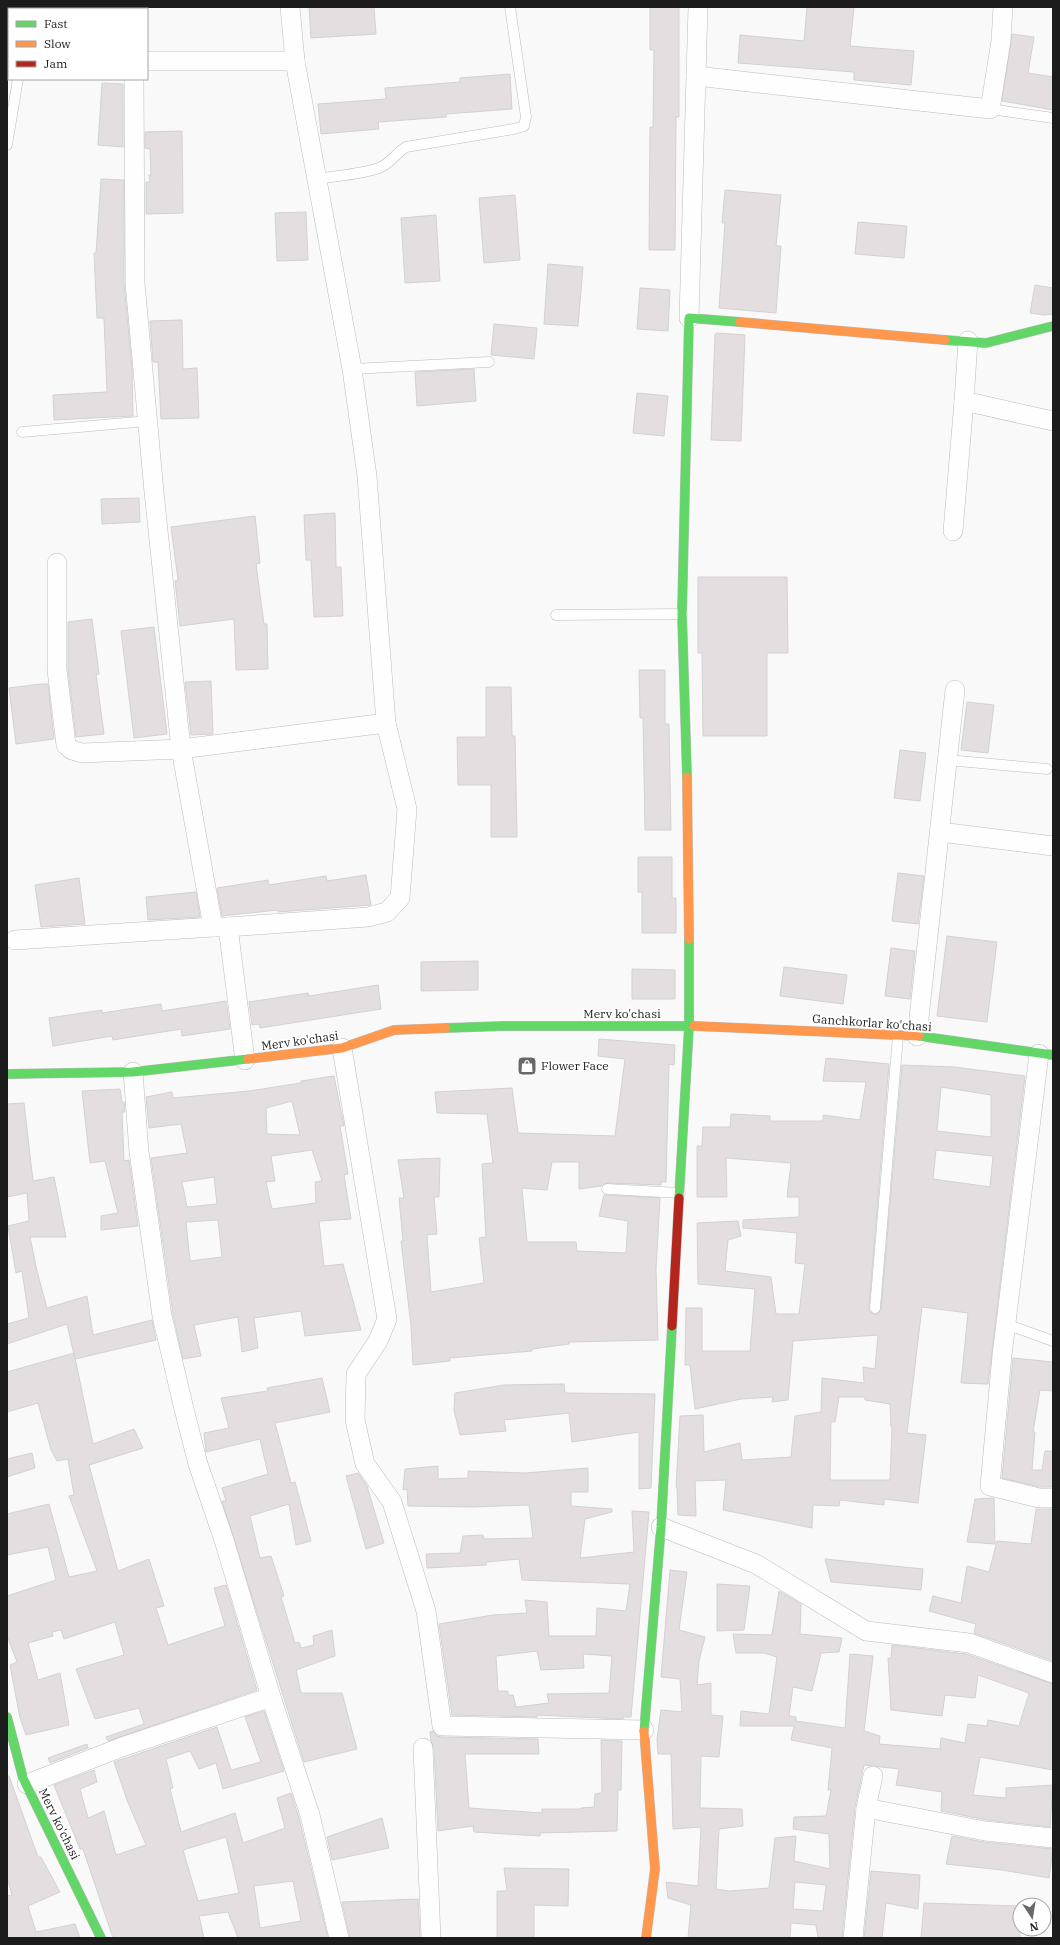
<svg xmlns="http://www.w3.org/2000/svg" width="1060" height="1945" font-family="'IBM Plex Serif',serif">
<rect width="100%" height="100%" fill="#f9f9f9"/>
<g fill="#e4dee0" stroke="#d2d2d2" fill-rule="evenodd">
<polygon points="309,7 374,7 376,34 311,38"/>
<polygon points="650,7 679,7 679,117 676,117 675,250 649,250 650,127 653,127 654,50 650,50"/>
<polygon points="807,7 854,7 850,46 914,51 911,85 854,80 854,72 738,63 740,35 804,41"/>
<polygon points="1012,34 1034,37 1028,73 1053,77 1053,110 1002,101"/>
<polygon points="510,74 512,109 446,114 446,117 378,122 379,129 321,134 318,104 386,99 385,88 460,82 460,78"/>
<polygon points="102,83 123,84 123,147 98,145"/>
<polygon points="182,131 183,213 146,214 146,182 150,182 149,175 151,175 150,149 145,148 145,132"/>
<polygon points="101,179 124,180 124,283 132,369 133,416 54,420 53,395 107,392 104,318 97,318 94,253 96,253"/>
<polygon points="725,190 781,195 776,246 781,246 776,313 719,308 725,223 722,223"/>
<polygon points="515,195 520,260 484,263 479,198"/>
<polygon points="306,212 308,260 277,261 275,213"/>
<polygon points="436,215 440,281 405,283 401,218"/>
<polygon points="858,222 907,226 904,258 855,254"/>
<polygon points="548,264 583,267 578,326 544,324"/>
<polygon points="1035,285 1053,288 1053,314 1044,315 1030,313"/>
<polygon points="640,288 670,290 668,331 637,329"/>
<polygon points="182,320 183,369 197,368 199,418 161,419 158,362 153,362 150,321"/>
<polygon points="494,324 537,328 534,359 491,355"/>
<polygon points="717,333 745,335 741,441 711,440 715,334"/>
<polygon points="474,369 476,401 417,406 415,372"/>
<polygon points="637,393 668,396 664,436 633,433"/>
<polygon points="139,498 140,522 102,524 101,499"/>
<polygon points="335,513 336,567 341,567 343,616 314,617 311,560 306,560 304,515"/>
<polygon points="255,516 260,563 256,564 264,624 267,624 268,669 236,670 234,619 180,626 175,581 178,580 171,527"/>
<polygon points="698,577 787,577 788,653 767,653 767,736 703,736 702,653 698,653"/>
<polygon points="92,619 99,674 96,675 104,734 76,737 68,669 68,622"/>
<polygon points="154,627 167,734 134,738 121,631"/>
<polygon points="639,670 665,670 665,724 669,724 671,830 645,830 643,718 640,718"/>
<polygon points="211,681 213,734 191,735 185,682"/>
<polygon points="41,684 48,684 54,739 16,744 9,688"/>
<polygon points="486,687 511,687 512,736 515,736 517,837 491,837 491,785 458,785 457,737 486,737"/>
<polygon points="967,702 994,705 988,753 961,750"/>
<polygon points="900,750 926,753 920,801 894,798"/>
<polygon points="638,857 672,857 672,898 676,898 676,933 642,933 642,892 638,892"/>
<polygon points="898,873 924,876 918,924 892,921"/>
<polygon points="366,875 371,905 278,912 278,910 222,916 217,888 268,880 269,885 326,876 327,881"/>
<polygon points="79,878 85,924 41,927 35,885"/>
<polygon points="196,892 200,917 148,920 146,897"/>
<polygon points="947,936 997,942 987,1022 937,1016"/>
<polygon points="891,948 915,951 910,999 885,996"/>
<polygon points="478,961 478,990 421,991 421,962"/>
<polygon points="784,967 847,975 843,1004 780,996"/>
<polygon points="632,969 675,970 675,999 632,999"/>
<polygon points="378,985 381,1009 260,1028 259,1024 252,1025 249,1002 308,993 309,996"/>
<polygon points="226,1001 230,1029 182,1036 181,1029 113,1040 112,1036 53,1046 49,1018 102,1010 102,1013 161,1004 162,1011"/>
<polygon points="599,1039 675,1045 674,1065 669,1064 666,1182 661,1182 661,1185 607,1183 601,1186 579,1189 579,1162 552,1162 547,1190 522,1188 527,1242 576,1242 577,1251 626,1253 628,1221 599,1216 604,1195 660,1198 656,1269 658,1340 569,1342 569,1344 532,1349 532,1351 450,1358 450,1361 413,1365 411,1326 401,1241 403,1241 399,1198 404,1198 398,1160 440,1158 439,1197 434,1197 437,1234 427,1235 431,1292 484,1283 479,1238 486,1237 482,1164 493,1163 487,1114 437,1113 435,1092 512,1088 518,1133 615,1136 625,1059 598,1056"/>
<path d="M 826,1058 L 889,1064 L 869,1307 L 869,1311 L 874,1314 L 878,1314 L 881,1309 L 902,1065 L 954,1067 L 1025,1076 L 988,1384 L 961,1383 L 968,1313 L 922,1307 L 907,1433 L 926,1435 L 918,1503 L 884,1499 L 884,1505 L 840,1500 L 839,1506 L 813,1505 L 812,1528 L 723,1510 L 726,1480 L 695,1481 L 696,1516 L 678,1515 L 677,1487 L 676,1487 L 680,1416 L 703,1415 L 704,1452 L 740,1443 L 742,1460 L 791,1457 L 795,1416 L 821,1412 L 822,1378 L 864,1383 L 863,1367 L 875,1369 L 878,1335 L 793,1341 L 788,1400 L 772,1402 L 773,1397 L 741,1399 L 695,1409 L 690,1365 L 685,1365 L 686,1308 L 702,1308 L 702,1351 L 750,1351 L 755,1289 L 698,1284 L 697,1223 L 738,1221 L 741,1236 L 728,1240 L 725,1271 L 771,1277 L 776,1314 L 799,1314 L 805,1264 L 795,1263 L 797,1233 L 743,1228 L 743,1220 L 799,1217 L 799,1197 L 787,1197 L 791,1163 L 726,1158 L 727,1197 L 697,1197 L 697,1146 L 702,1146 L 703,1127 L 730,1127 L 731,1114 L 770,1116 L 770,1121 L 823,1121 L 823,1115 L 860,1120 L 866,1082 L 823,1081 ZM 941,1087 L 991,1095 L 991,1137 L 937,1131 ZM 936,1150 L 993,1156 L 990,1187 L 933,1179 ZM 839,1397 L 865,1397 L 865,1400 L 890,1404 L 891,1427 L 892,1427 L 890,1480 L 830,1480 L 831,1421 L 835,1422 Z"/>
<path d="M 334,1076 L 344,1126 L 340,1126 L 348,1174 L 344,1175 L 351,1219 L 319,1221 L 324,1266 L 343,1264 L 361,1330 L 305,1336 L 301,1311 L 254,1318 L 258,1348 L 242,1352 L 238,1317 L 194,1325 L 201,1356 L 183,1359 L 173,1314 L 151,1158 L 187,1153 L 181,1124 L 149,1128 L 146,1097 L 172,1092 L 173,1098 L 249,1091 L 301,1083 L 301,1081 ZM 292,1101 L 300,1135 L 267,1134 L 266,1108 ZM 312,1150 L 322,1181 L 315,1182 L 316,1203 L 272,1209 L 266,1182 L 275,1181 L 271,1156 ZM 214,1177 L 217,1204 L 187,1207 L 182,1182 ZM 218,1220 L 222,1257 L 190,1261 L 186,1222 Z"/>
<polygon points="120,1089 122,1102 124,1102 125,1112 122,1112 124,1161 129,1160 138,1226 101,1230 101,1216 118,1213 105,1161 90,1163 82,1091"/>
<polygon points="24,1103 33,1181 54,1177 66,1237 30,1237 37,1271 47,1308 87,1296 93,1335 152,1320 156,1340 75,1359 67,1324 7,1344 7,1324 29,1318 22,1271 16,1273 8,1226 29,1221 27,1193 7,1197 7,1104"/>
<polygon points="74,1353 93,1444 134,1429 143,1448 89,1465 118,1571 149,1559 164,1606 156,1608 168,1645 225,1626 214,1588 226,1585 257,1690 108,1741 106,1737 144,1724 139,1708 95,1719 76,1669 124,1655 115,1622 64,1639 61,1630 52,1632 53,1636 28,1643 38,1680 60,1673 69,1725 26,1735 20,1718 10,1665 17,1662 7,1636 7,1596 56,1580 48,1547 7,1555 7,1514 49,1504 69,1577 97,1571 69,1496 74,1495 68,1459 57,1461 51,1450 38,1403 7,1412 7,1372"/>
<polygon points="1013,1358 1053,1362 1053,1391 1040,1390 1033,1432 1035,1432 1032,1470 1042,1470 1045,1451 1053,1451 1053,1487 1040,1487 1002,1478"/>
<polygon points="322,1378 330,1412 275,1423 291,1483 295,1482 311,1541 296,1545 289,1504 250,1516 260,1558 271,1556 284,1596 281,1597 295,1643 299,1642 301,1648 314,1645 313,1636 332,1630 335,1656 296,1670 301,1693 342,1693 357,1749 304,1762 222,1501 226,1501 222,1488 268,1474 260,1439 206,1452 204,1433 229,1428 221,1398 268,1391 267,1388"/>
<polygon points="564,1384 565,1393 655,1394 651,1488 639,1489 639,1432 572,1442 569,1413 504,1420 506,1431 460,1435 454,1410 455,1393 504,1385"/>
<polygon points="32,1453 35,1468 7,1477 7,1459"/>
<path d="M 438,1466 L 438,1479 L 468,1478 L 468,1471 L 525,1473 L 588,1468 L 588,1492 L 571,1492 L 571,1506 L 612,1509 L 612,1512 L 585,1519 L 580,1558 L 634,1552 L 632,1511 L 649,1512 L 631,1717 L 623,1717 L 623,1719 L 537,1715 L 537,1717 L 452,1715 L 439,1624 L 493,1615 L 527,1613 L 525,1600 L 547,1602 L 549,1636 L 596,1636 L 597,1608 L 626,1611 L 630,1584 L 522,1580 L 519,1559 L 486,1562 L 486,1565 L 427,1568 L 426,1554 L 460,1553 L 463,1536 L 483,1535 L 484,1539 L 533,1538 L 529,1505 L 472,1507 L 408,1506 L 407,1489 L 403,1490 L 405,1469 ZM 537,1651 L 541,1670 L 584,1668 L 583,1654 L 612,1656 L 609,1693 L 547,1694 L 549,1703 L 516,1707 L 513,1695 L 508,1695 L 508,1691 L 498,1691 L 496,1656 Z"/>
<polygon points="358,1473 367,1486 384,1543 366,1549 346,1476"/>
<polygon points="994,1498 995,1544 967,1542 975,1499"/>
<polygon points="1036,1509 1053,1509 1053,1661 974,1633 976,1624 929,1611 933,1596 961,1603 967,1566 989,1572 997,1541 1031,1544"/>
<polygon points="825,1559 923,1569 921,1590 831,1582"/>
<path d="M 670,1570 L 687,1572 L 679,1630 L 705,1637 L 699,1661 L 697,1685 L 711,1683 L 711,1715 L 723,1716 L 719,1757 L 701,1756 L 700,1808 L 742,1809 L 743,1826 L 719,1829 L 716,1889 L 729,1891 L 769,1888 L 775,1838 L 796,1836 L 794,1861 L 830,1869 L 829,1834 L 793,1829 L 794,1817 L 826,1816 L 831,1790 L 828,1790 L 832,1748 L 791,1740 L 794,1726 L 740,1726 L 741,1711 L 769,1714 L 777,1657 L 764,1653 L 736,1653 L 733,1634 L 772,1635 L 779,1591 L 801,1604 L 800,1634 L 842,1638 L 839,1652 L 821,1653 L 812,1691 L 793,1687 L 789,1716 L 796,1717 L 796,1721 L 845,1728 L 850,1654 L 873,1656 L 864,1731 L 880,1736 L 879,1744 L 940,1749 L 941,1738 L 965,1743 L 968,1724 L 987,1726 L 988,1720 L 1019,1726 L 1029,1693 L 978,1675 L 975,1698 L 945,1695 L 942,1716 L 891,1710 L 888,1658 L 891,1658 L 892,1645 L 966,1654 L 1053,1684 L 1053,1770 L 980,1757 L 973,1795 L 1006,1798 L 1006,1788 L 1053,1785 L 1050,1827 L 987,1820 L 941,1811 L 942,1792 L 896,1785 L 899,1769 L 864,1765 L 855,1807 L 842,1938 L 818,1938 L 816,1925 L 791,1923 L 790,1938 L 688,1938 L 691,1905 L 668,1898 L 666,1882 L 698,1886 L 701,1827 L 673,1829 L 671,1754 L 658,1754 L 657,1739 L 661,1710 L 682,1712 L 680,1679 L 661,1677 ZM 795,1882 L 826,1885 L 823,1911 L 793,1909 Z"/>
<polygon points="717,1584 750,1586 744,1630 717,1631"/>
<path d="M 264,1711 L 284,1771 L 223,1789 L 216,1763 L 199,1769 L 190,1751 L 166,1759 L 173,1788 L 170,1789 L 181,1832 L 235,1813 L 243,1843 L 285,1828 L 277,1798 L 291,1793 L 299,1818 L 328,1938 L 238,1938 L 228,1912 L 199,1916 L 204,1938 L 113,1938 L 83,1849 L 80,1849 L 54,1785 L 94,1770 L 97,1782 L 80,1789 L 88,1818 L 104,1811 L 116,1855 L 146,1845 L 127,1800 L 114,1762 L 217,1727 L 231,1770 L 261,1762 L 245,1717 ZM 226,1837 L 239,1893 L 198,1901 L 183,1850 ZM 293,1881 L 301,1921 L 260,1928 L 254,1886 Z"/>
<polygon points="433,1731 437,1736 442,1737 538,1739 539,1754 465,1754 469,1808 542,1813 542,1809 581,1809 581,1808 594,1807 595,1794 602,1793 601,1740 622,1741 621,1790 618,1790 617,1831 540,1833 540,1836 474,1832 473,1826 438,1831 434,1748 431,1741 430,1732"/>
<polygon points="87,1744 88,1748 50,1763 48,1758"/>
<polygon points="7,1776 9,1776 38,1857 41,1857 60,1892 28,1906 36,1932 75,1924 80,1938 7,1938 7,1896 12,1895 7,1877"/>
<polygon points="382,1818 389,1848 332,1860 327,1837"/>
<polygon points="952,1836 984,1842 1053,1849 1049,1878 1002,1870 946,1864"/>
<polygon points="504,1868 569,1869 568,1906 534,1905 534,1938 497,1938 497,1891 507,1891"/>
<polygon points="871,1871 920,1875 918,1909 886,1903 882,1938 864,1938"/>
<polygon points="418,1899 420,1938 350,1938 342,1902"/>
<polygon points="924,1903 1020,1906 1020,1938 921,1938"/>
</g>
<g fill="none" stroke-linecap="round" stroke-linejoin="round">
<g stroke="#bcbcbc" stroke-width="11">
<g id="lane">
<polyline points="990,109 1053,118"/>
<polyline points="7,145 18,79"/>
<path d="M 317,179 C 335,176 363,174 379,168 C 390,164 396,153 406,147 L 514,129 L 524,126 L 526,117 L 510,7"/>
<polyline points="352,369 489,362"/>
<polyline points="22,432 148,421"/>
<polyline points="556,615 682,614"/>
<polyline points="947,760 1047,769"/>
<polyline points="607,1189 680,1193"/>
<polyline points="875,1308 898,1036"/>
<polyline points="1006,1324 1053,1341"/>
</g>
</g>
<g stroke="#bcbcbc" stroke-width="20">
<g id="street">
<polyline points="38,9 38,7"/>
<polyline points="147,61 295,61 290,7"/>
<polyline points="696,76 990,109 1001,41 1003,7"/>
<polyline points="134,79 135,283 154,492 181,749 213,927 228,927 245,1060"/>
<polyline points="689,318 698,7"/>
<polyline points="968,341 964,401 1053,421"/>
<polyline points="953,531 964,401"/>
<polyline points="57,563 57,670 66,745 72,750 82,753 181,749 386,723 367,476 352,369 295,61"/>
<polyline points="940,832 1053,846"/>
<polyline points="228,927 368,917 387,912 400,898 407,809 386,723"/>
<polyline points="15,940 213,927"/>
<polyline points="917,1036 955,690"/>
<polyline points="342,1048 387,1319 378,1341 356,1374 355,1420 365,1464 392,1502 426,1611 442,1726 644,1730"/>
<polyline points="1039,1054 1002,1355 990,1486 1039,1498 1053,1498"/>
<polyline points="133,1072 139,1152 162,1316 184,1409 198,1464 224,1540 271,1697 310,1815 339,1938"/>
<polyline points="661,1527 756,1564 866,1631 969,1643 1053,1673"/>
<polyline points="423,1748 431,1938"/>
<polyline points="873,1776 866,1808 985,1831 1053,1838"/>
<polyline points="27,1784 122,1747 271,1697"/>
<polyline points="853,1938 866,1808"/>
</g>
</g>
<g stroke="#bcbcbc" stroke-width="10">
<g id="fast">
<polyline points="945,340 986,343 1053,326"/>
<polyline points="687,777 682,614 689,318 740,322"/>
<polyline points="446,1028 504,1026 694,1026"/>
<polyline points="919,1036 1053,1055"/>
<polyline points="7,1074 133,1072 248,1059"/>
<polyline points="679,1198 689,1026 689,939"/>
<polyline points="7,1717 23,1778 101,1938"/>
<polyline points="644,1731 661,1527 672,1326"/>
</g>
</g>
<g stroke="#bcbcbc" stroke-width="10">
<g id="slow">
<polyline points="740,322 945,340"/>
<polyline points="687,777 689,939"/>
<polyline points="694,1026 919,1036"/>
<polyline points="248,1059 342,1048 394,1030 446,1028"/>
<polyline points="644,1731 655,1869 646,1938"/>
</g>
</g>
<g stroke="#bcbcbc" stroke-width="10">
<polyline id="jam" points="672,1326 679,1198"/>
</g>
<use href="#lane" stroke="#fefefe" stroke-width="10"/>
<use href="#street" stroke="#fefefe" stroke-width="19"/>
<use href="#fast" stroke="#63d668" stroke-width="9"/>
<use href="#slow" stroke="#ff974d" stroke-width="9"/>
<use href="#jam" stroke="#b3261e" stroke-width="9"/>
</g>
<defs>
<g id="shop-square" transform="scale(1)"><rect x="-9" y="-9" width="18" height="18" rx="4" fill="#696969" stroke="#fff"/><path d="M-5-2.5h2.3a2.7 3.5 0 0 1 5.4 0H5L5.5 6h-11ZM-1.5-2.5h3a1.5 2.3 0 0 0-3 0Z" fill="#fff"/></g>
</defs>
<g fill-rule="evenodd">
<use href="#shop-square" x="527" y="1066"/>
</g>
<g text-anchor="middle" stroke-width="4" stroke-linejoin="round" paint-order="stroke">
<g font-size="12" fill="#1c1c1c" stroke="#fff">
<text x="622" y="1018">Merv ko'chasi</text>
<text transform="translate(872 1023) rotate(4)" y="4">Ganchkorlar ko'chasi</text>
<text transform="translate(300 1041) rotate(-8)" y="4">Merv ko'chasi</text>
<text transform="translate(59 1824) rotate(64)" y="4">Merv ko'chasi</text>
</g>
<g font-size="12" fill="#1c1c1c" stroke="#fff" text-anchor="start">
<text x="541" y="1070">Flower Face</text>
</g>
</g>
<rect width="1060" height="1945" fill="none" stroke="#1c1c1c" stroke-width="16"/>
<rect x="8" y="8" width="140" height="72" fill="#ffffff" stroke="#a4a4a4"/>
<rect x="16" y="21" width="20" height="6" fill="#63d668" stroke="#a4a4a4"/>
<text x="44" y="28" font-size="12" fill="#1c1c1c">Fast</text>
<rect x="16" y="41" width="20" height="6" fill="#ff974d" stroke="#a4a4a4"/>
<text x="44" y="48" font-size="12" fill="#1c1c1c">Slow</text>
<rect x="16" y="61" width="20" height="6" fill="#b3261e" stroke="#a4a4a4"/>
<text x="44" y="68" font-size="12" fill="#1c1c1c">Jam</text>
<g transform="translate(1032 1917) rotate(168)"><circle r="19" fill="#ffffff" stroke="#a4a4a4"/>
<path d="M0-3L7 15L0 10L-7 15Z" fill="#696969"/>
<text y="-6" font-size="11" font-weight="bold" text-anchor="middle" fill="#1c1c1c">N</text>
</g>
</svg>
